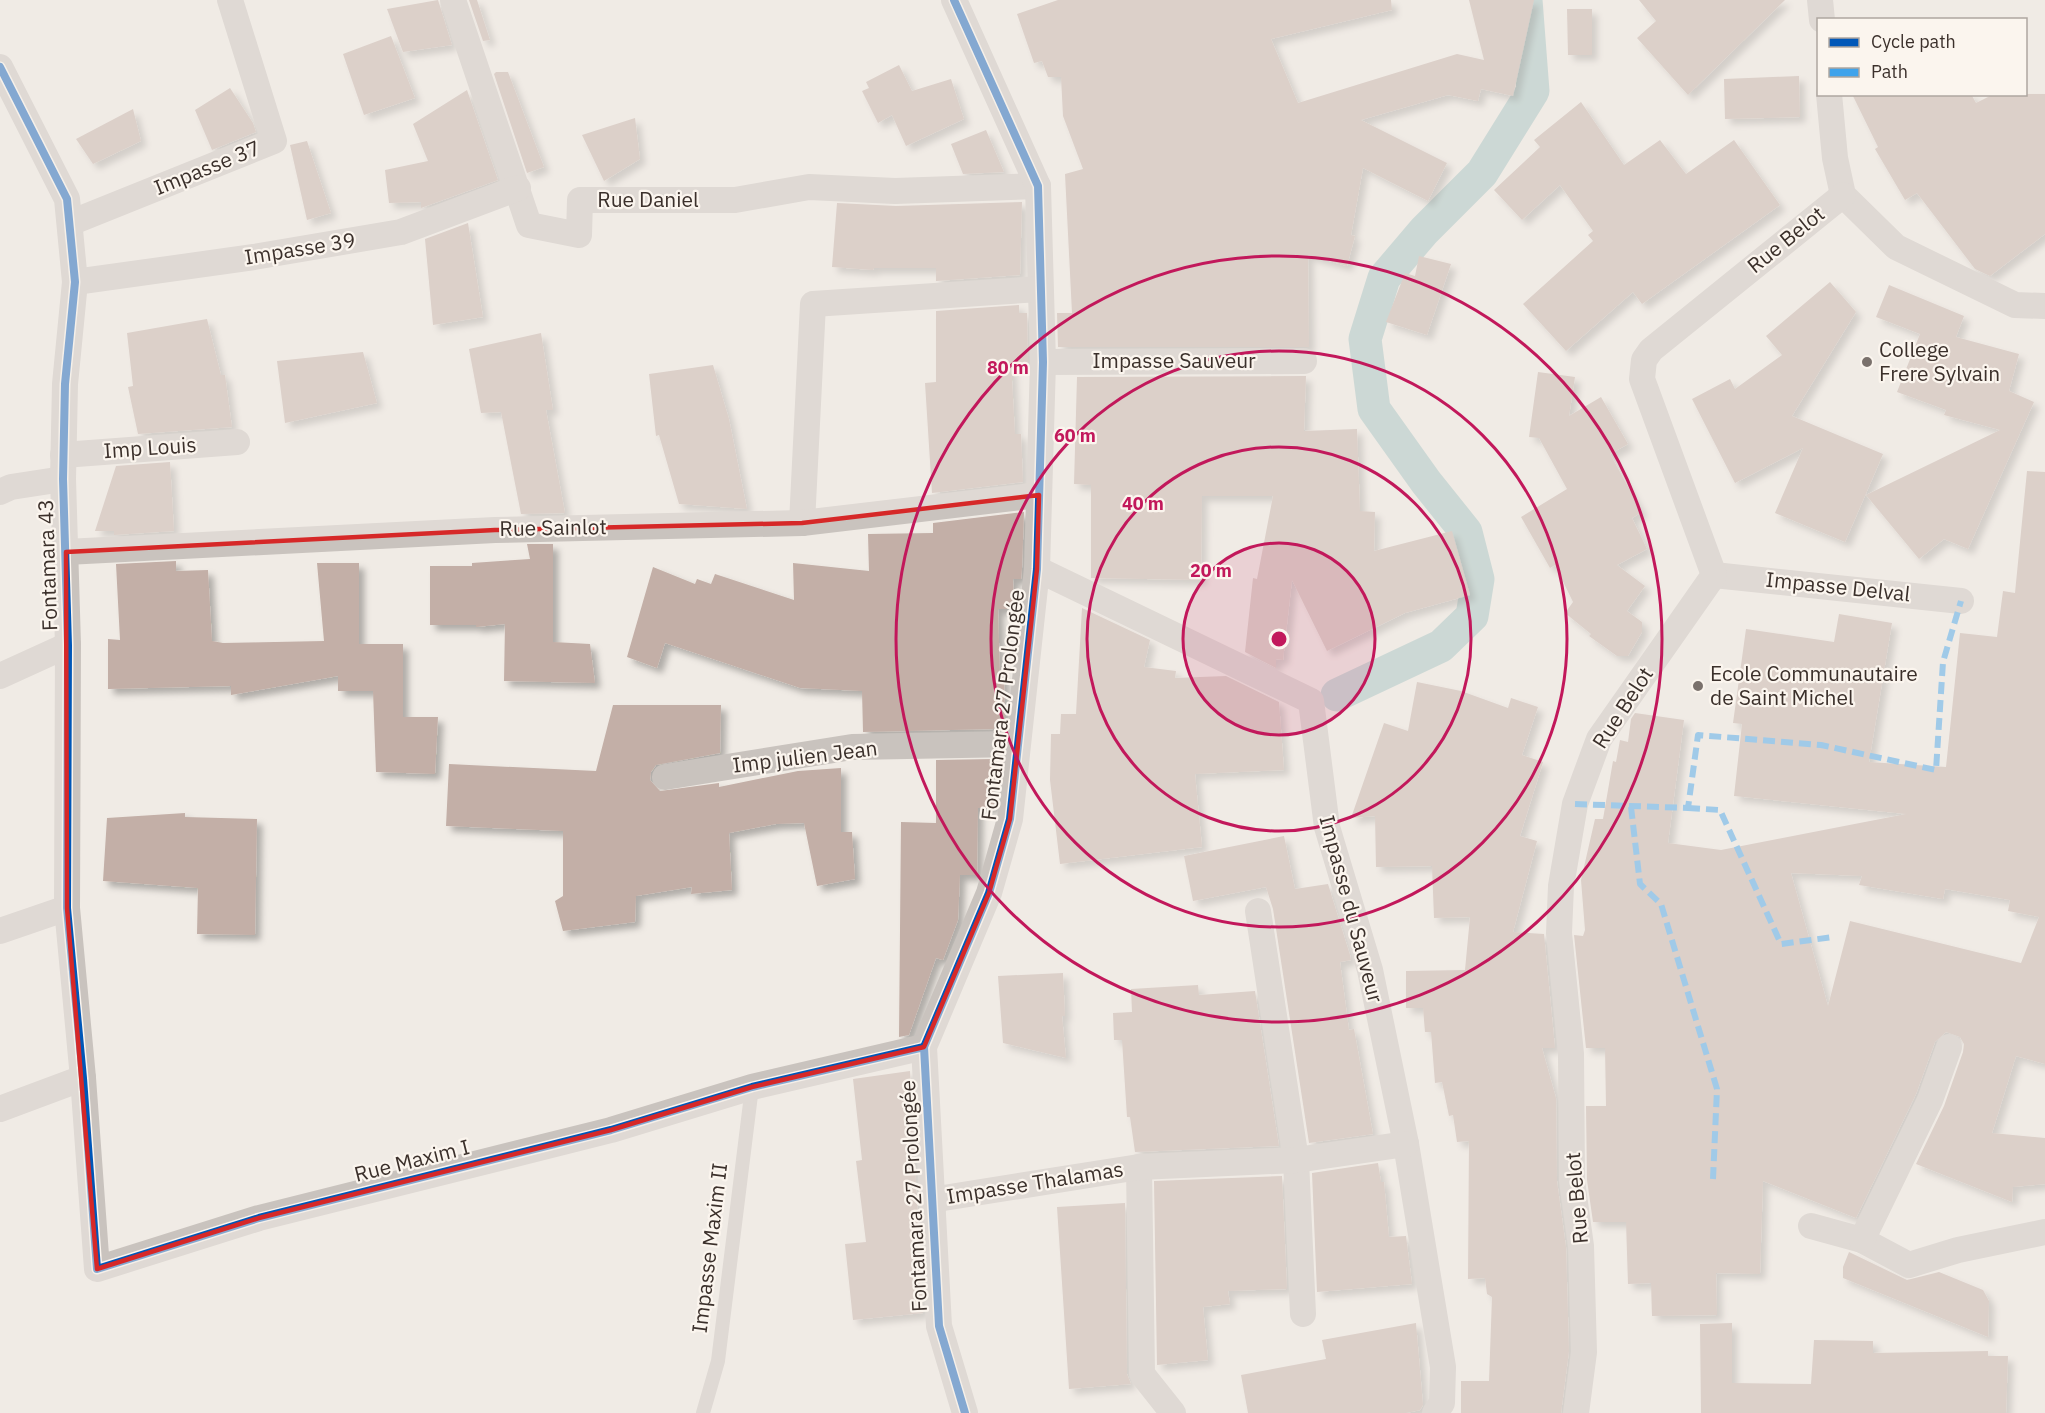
<svg xmlns="http://www.w3.org/2000/svg" width="2045" height="1413" font-family="'IBM Plex Sans',sans-serif">
<defs>
<filter id="shadow"><feDropShadow dx="5.5" dy="5.5" stdDeviation="3" flood-color="#0004"/></filter>
</defs>
<rect width="100%" height="100%" fill="#f0ebe5"/>
<g fill="none" stroke-linecap="round" stroke-linejoin="round">
<polyline stroke="#a1c2c1" stroke-width="33" points="1337,695 1441,646 1472,616 1478,579 1466,532 1426,482 1374,409 1365,339 1384,278 1424,231 1482,173 1533,91 1526,0"/>
</g>
<g fill="#c3afa7" fill-rule="evenodd" filter="url(#shadow)">
<polygon points="438,0 452,45 403,52 387,9"/>
<polygon points="469,0 477,0 490,40 483,41"/>
<polygon points="1058,0 1391,0 1392,10 1271,39 1298,103 1457,54 1484,60 1469,0 1534,0 1513,96 1481,89 1478,101 1448,95 1361,120 1447,163 1428,201 1363,168 1351,235 1355,236 1347,266 1308,255 1309,347 1058,347 1057,313 1072,313 1065,174 1083,169 1063,116 1061,77 1048,77 1042,61 1034,63 1017,14"/>
<polygon points="1639,0 1785,0 1688,95 1637,38 1656,21"/>
<polygon points="1567,9 1592,9 1592,55 1568,55"/>
<polygon points="391,36 415,98 364,115 343,54"/>
<polygon points="899,65 912,91 951,79 964,119 906,146 892,115 878,123 862,91 869,88 866,82"/>
<polygon points="496,72 508,72 544,167 527,173 494,74"/>
<polygon points="1799,76 1800,117 1725,119 1724,79"/>
<polygon points="230,88 253,123 256,132 212,150 195,110"/>
<polygon points="467,90 498,180 421,208 421,202 389,203 385,170 428,161 413,124"/>
<polygon points="1852,94 1971,94 1976,103 1994,94 2045,94 2045,234 1990,276 1975,269 1917,193 1905,200 1875,149 1878,147"/>
<polygon points="1581,102 1624,165 1660,140 1686,174 1734,140 1780,205 1642,304 1633,292 1566,351 1523,304 1593,241 1588,235 1593,231 1560,185 1522,220 1494,190 1540,147 1534,140"/>
<polygon points="133,109 141,141 93,164 76,139"/>
<polygon points="635,118 640,159 604,181 582,135"/>
<polygon points="986,130 1004,172 963,174 951,144"/>
<polygon points="307,141 331,213 307,220 290,145"/>
<polygon points="1022,202 1020,275 936,281 936,268 874,268 873,270 832,267 837,203 896,206"/>
<polygon points="468,223 483,317 433,325 425,239"/>
<polygon points="1419,256 1451,264 1427,335 1386,322 1405,273 1415,276"/>
<polygon points="1830,282 1856,312 1792,416 1883,454 1845,542 1775,513 1803,448 1735,483 1692,399 1730,379 1735,389 1782,355 1766,336"/>
<polygon points="1889,285 1964,316 1956,337 2019,354 2009,391 2034,402 1968,549 1944,539 1919,559 1866,495 2000,430 1944,415 1946,410 1897,392 1920,334 1876,317"/>
<polygon points="1019,305 1019,313 1027,313 1028,362 1011,362 1015,434 1021,434 1023,482 932,493 925,383 936,382 936,311"/>
<polygon points="207,319 221,375 225,375 232,427 138,434 128,387 133,386 127,333"/>
<polygon points="541,333 553,410 546,410 565,513 521,514 501,412 481,413 469,349"/>
<polygon points="363,352 377,403 285,423 277,361"/>
<polygon points="713,365 729,419 747,509 679,504 659,435 656,436 649,374"/>
<polygon points="1538,372 1575,377 1569,416 1601,397 1628,444 1610,454 1642,512 1632,518 1647,549 1617,565 1645,586 1627,611 1642,622 1642,632 1628,656 1617,656 1589,636 1591,634 1565,613 1573,602 1555,565 1550,568 1521,517 1567,489 1539,438 1529,437"/>
<polygon points="1306,376 1304,431 1357,429 1360,511 1375,512 1374,551 1452,531 1470,595 1405,613 1327,651 1292,580 1283,660 1276,659 1276,668 1245,652 1253,578 1257,579 1273,496 1202,496 1201,580 1091,578 1091,485 1074,484 1077,377"/>
<polygon points="170,462 174,531 114,535 114,531 95,531 116,466"/>
<path d="M 2027,471 L 2045,472 L 2045,1064 L 2016,1056 L 1992,1133 L 2045,1138 L 2045,1184 L 2013,1187 L 2012,1202 L 1916,1164 L 1944,1106 L 1963,1052 L 1964,1044 L 1960,1037 L 1946,1032 L 1935,1042 L 1916,1094 L 1856,1218 L 1763,1181 L 1760,1274 L 1716,1273 L 1717,1315 L 1652,1316 L 1651,1283 L 1628,1284 L 1626,1222 L 1593,1222 L 1587,1180 L 1586,1106 L 1606,1106 L 1605,1048 L 1586,1048 L 1574,935 L 1583,936 L 1585,930 L 1581,880 L 1595,819 L 1603,819 L 1613,761 L 1616,762 L 1620,740 L 1628,742 L 1631,719 L 1635,713 L 1684,720 L 1668,843 L 1721,850 L 1906,814 L 1734,796 L 1742,724 L 1733,723 L 1746,629 L 1834,642 L 1839,614 L 1892,623 L 1869,762 L 1946,767 L 1960,633 L 1997,637 L 2003,591 L 2015,593 ZM 1791,873 L 1862,876 L 1859,885 L 1943,899 L 1945,889 L 2010,900 L 2008,911 L 2039,917 L 2021,963 L 1850,921 L 1828,1006 Z"/>
<polygon points="1024,512 1022,568 1021,579 1013,579 1014,609 998,609 1000,676 1004,675 1005,721 994,723 994,729 863,732 862,691 800,688 665,643 657,668 627,657 653,567 695,584 697,579 711,584 715,574 794,600 793,563 869,571 868,534 933,533 933,523"/>
<polygon points="527,544 553,544 553,642 590,644 595,683 504,681 505,624 476,627 476,625 430,625 430,566 472,566 472,563 530,559"/>
<polygon points="176,561 176,571 208,570 212,641 223,643 324,641 317,563 359,563 359,644 403,644 403,717 438,717 435,774 376,772 373,691 338,691 338,676 231,695 231,686 108,689 108,639 120,640 116,564"/>
<polygon points="1082,608 1150,640 1144,667 1176,671 1175,678 1226,676 1279,702 1284,770 1195,774 1202,847 1060,864 1050,780 1051,734 1060,734 1061,714 1076,714"/>
<polygon points="1417,682 1461,691 1508,708 1511,698 1538,707 1522,755 1543,762 1520,836 1537,841 1513,932 1544,934 1555,1048 1542,1048 1556,1098 1557,1181 1566,1247 1569,1351 1561,1413 1461,1413 1461,1381 1489,1381 1492,1297 1487,1294 1485,1278 1468,1279 1469,1141 1457,1142 1453,1115 1449,1116 1442,1082 1435,1083 1431,1032 1425,1032 1423,1008 1406,1008 1406,971 1465,970 1470,917 1434,918 1432,866 1376,867 1375,816 1351,818 1384,723 1408,731"/>
<polygon points="613,705 721,705 720,753 656,765 651,772 650,780 660,791 719,783 719,787 798,771 841,768 841,832 852,832 855,879 817,886 804,823 776,824 729,833 732,890 691,894 692,887 636,896 635,922 563,931 555,901 563,896 563,831 446,826 449,764 596,771"/>
<polygon points="994,759 994,808 978,808 977,875 960,875 958,920 943,960 936,958 909,1035 899,1037 901,822 936,823 936,760"/>
<polygon points="185,813 185,817 257,819 255,935 197,934 198,888 103,881 107,818"/>
<polygon points="1284,836 1295,889 1328,884 1350,955 1351,960 1340,962 1349,1030 1354,1029 1373,1134 1309,1143 1273,909 1266,887 1193,901 1184,856"/>
<polygon points="1063,973 1065,1016 1062,1016 1066,1058 1003,1043 998,976"/>
<polygon points="1198,985 1199,995 1255,991 1279,1146 1135,1152 1130,1117 1127,1117 1122,1040 1114,1040 1113,1013 1132,1012 1131,989"/>
<polygon points="910,1071 923,1313 853,1320 845,1244 866,1242 856,1161 862,1160 853,1079"/>
<polygon points="1378,1163 1381,1182 1384,1182 1389,1237 1406,1236 1412,1284 1317,1292 1312,1173"/>
<polygon points="1282,1176 1287,1289 1228,1291 1230,1304 1203,1307 1208,1360 1157,1365 1154,1181"/>
<polygon points="1125,1203 1127,1374 1131,1384 1069,1389 1057,1207"/>
<polygon points="1849,1252 1907,1280 1939,1272 1983,1290 1989,1301 1988,1337 1843,1278 1843,1267"/>
<polygon points="1416,1323 1423,1405 1420,1410 1406,1413 1248,1413 1241,1375 1326,1359 1322,1340"/>
<polygon points="1732,1323 1732,1383 1811,1384 1814,1340 1873,1341 1873,1353 1988,1351 1988,1356 2008,1356 2006,1413 1701,1413 1700,1324"/>
</g>
<g fill="none" stroke-linecap="round" stroke-linejoin="round">
<polyline stroke="#c9c3be" stroke-width="14" points="703,1413 718,1361 752,1087"/>
<g stroke="#c9c3be" stroke-width="26">
<polyline points="453,0 529,225 579,235 580,200 735,200 809,187 895,191 1038,186"/>
<polyline points="954,0 1038,186 1043,362 1037,569 1010,819 989,893 924,1047 939,1326 965,1413"/>
<polyline points="1820,0 1822,20"/>
<polyline points="0,67 67,199 75,282 65,384 63,479 68,645 67,908 83,1078 97,1269 259,1218 611,1130 752,1087 924,1047"/>
<polyline points="1829,94 1835,158 1843,195 1896,247 2015,305 2045,306"/>
<polyline points="70,223 274,141 230,0"/>
<polyline points="75,282 254,257 401,232 518,188"/>
<polyline points="1043,362 1304,361"/>
<polyline points="63,455 237,442"/>
<polyline points="0,492 11,487 63,479"/>
<polyline points="802,523 813,304 1040,289"/>
<polyline points="66,552 495,530 802,523 1039,495"/>
<polyline points="1037,569 1311,701 1327,827 1370,970 1406,1144 1443,1367 1442,1403 1435,1413"/>
<polyline points="1714,575 1961,601"/>
<polyline points="0,676 68,645"/>
<polyline points="665,777 852,747 1017,744"/>
<polyline points="1258,911 1296,1160 1303,1314"/>
<polyline points="0,931 67,908"/>
<polyline points="0,1109 83,1078"/>
<polyline points="1139,1167 1142,1374 1173,1413"/>
<polyline points="931,1200 1139,1167 1296,1160 1406,1144"/>
<polyline points="1811,1226 1862,1240 1909,1265 1958,1250 2045,1232"/>
<polyline points="1862,1240 1930,1100 1949,1047"/>
<polyline points="1576,1413 1584,1352 1581,1246 1572,1181 1571,1054 1559,933 1561,886 1575,804 1599,739 1714,575 1642,379 1644,360 1651,350 1843,195"/>
</g>
<g stroke="#3fa3eb" stroke-width="6" stroke-dasharray="12 6" stroke-linecap="butt">
<polyline points="1575,804 1688,808 1698,735 1821,745 1936,770 1943,662 1961,601"/>
<polyline points="1631,807 1640,884 1661,904 1717,1089 1713,1179"/>
<polyline points="1688,808 1720,810 1781,944 1833,937"/>
</g>
<g stroke="#fbf5ee" stroke-width="11">
<g id="cycleway">
<polyline points="954,0 1038,186 1043,362 1037,569 1010,819 989,893 924,1047 939,1326 965,1413"/>
<polyline points="0,67 67,199 75,282 65,384 63,479 68,645 67,908 83,1078 97,1269 259,1218 611,1130 752,1087 924,1047"/>
</g>
</g>
<use href="#cycleway" stroke="#0057b8" stroke-width="8"/>
</g>
<path d="M0 0H2045V1413H0ZM 1039,495 L 1037,569 L 1010,819 L 989,893 L 924,1047 L 752,1087 L 611,1130 L 259,1218 L 97,1269 L 67,908 L 66,552 L 495,530 L 802,523 Z" fill="#f0ebe5" fill-opacity=".55" fill-rule="evenodd"/>
<path fill="none" stroke="#d62828" stroke-width="4.5" stroke-linejoin="round" d="M 1039,495 L 1037,569 L 1010,819 L 989,893 L 924,1047 L 752,1087 L 611,1130 L 259,1218 L 97,1269 L 67,908 L 66,552 L 495,530 L 802,523 Z"/>
<circle cx="1279" cy="639" r="96" fill="#c2185b" fill-opacity=".12"/>
<g fill="none" stroke="#c2185b" stroke-width="3">
<circle cx="1279" cy="639" r="96"/>
<circle cx="1279" cy="639" r="192"/>
<circle cx="1279" cy="639" r="288"/>
<circle cx="1279" cy="639" r="383"/>
</g>
<g fill="#7a716c" stroke="#fbf5ee" stroke-width="2">
<circle cx="1867" cy="362" r="6"/>
<circle cx="1698" cy="686" r="6"/>
</g>
<g text-anchor="middle" stroke-width="4.5" stroke-linejoin="round" paint-order="stroke">
<g font-size="21" fill="#3b302b" stroke="#fbf5ee">
<text transform="translate(207 168) rotate(-22)" y="7">Impasse 37</text>
<text x="648" y="207">Rue Daniel</text>
<text transform="translate(1786 240) rotate(-39)" y="7">Rue Belot</text>
<text transform="translate(300 249) rotate(-9)" y="7">Impasse 39</text>
<text x="1174" y="368">Impasse Sauveur</text>
<text transform="translate(150 448) rotate(-4)" y="7">Imp Louis</text>
<text transform="translate(553 528) rotate(-1)" y="7">Rue Sainlot</text>
<text transform="translate(48 565) rotate(-92)" y="7">Fontamara 43</text>
<text transform="translate(1838 587) rotate(6)" y="7">Impasse Delval</text>
<text transform="translate(1003 705) rotate(-83)" y="7">Fontamara 27 Prolongée</text>
<text transform="translate(1623 708) rotate(-57)" y="7">Rue Belot</text>
<text transform="translate(805 757) rotate(-7)" y="7">Imp julien Jean</text>
<text transform="translate(1351 909) rotate(75)" y="7">Impasse du Sauveur</text>
<text transform="translate(412 1161) rotate(-14)" y="7">Rue Maxim I</text>
<text transform="translate(1035 1183) rotate(-9)" y="7">Impasse Thalamas</text>
<text transform="translate(914 1196) rotate(-93)" y="7">Fontamara 27 Prolongée</text>
<text transform="translate(1577 1198) rotate(-95)" y="7">Rue Belot</text>
<text transform="translate(710 1248) rotate(-83)" y="7">Impasse Maxim II</text>
</g>
<g font-size="21" fill="#3b302b" stroke="#fbf5ee" text-anchor="start">
<text x="1879" y="357">College<tspan x="1879" dy="24">Frere Sylvain</tspan></text>
<text x="1710" y="681">Ecole Communautaire<tspan x="1710" dy="24">de Saint Michel</tspan></text>
</g>
</g>
<circle cx="1279" cy="639" r="9" fill="#c2185b" stroke="#fbf5ee" stroke-width="3"/>
<g font-size="18" text-anchor="middle" font-weight="bold" fill="#c2185b" stroke="#fbf5ee" stroke-width="4.5" stroke-linejoin="round" paint-order="stroke">
<text x="1008" y="374">80 m</text>
<text x="1075" y="442">60 m</text>
<text x="1143" y="510">40 m</text>
<text x="1211" y="577">20 m</text>
</g>
<rect x="1817" y="18" width="210" height="78" fill="#fbf5ee" stroke="#aea6a0" stroke-width="1.5"/>
<rect x="1829" y="38" width="30" height="9" fill="#0057b8" stroke="#aea6a0" stroke-width="1.5"/>
<text x="1871" y="48" font-size="18" fill="#3b302b">Cycle path</text>
<rect x="1829" y="68" width="30" height="9" fill="#3fa3eb" stroke="#aea6a0" stroke-width="1.5"/>
<text x="1871" y="78" font-size="18" fill="#3b302b">Path</text>
</svg>
